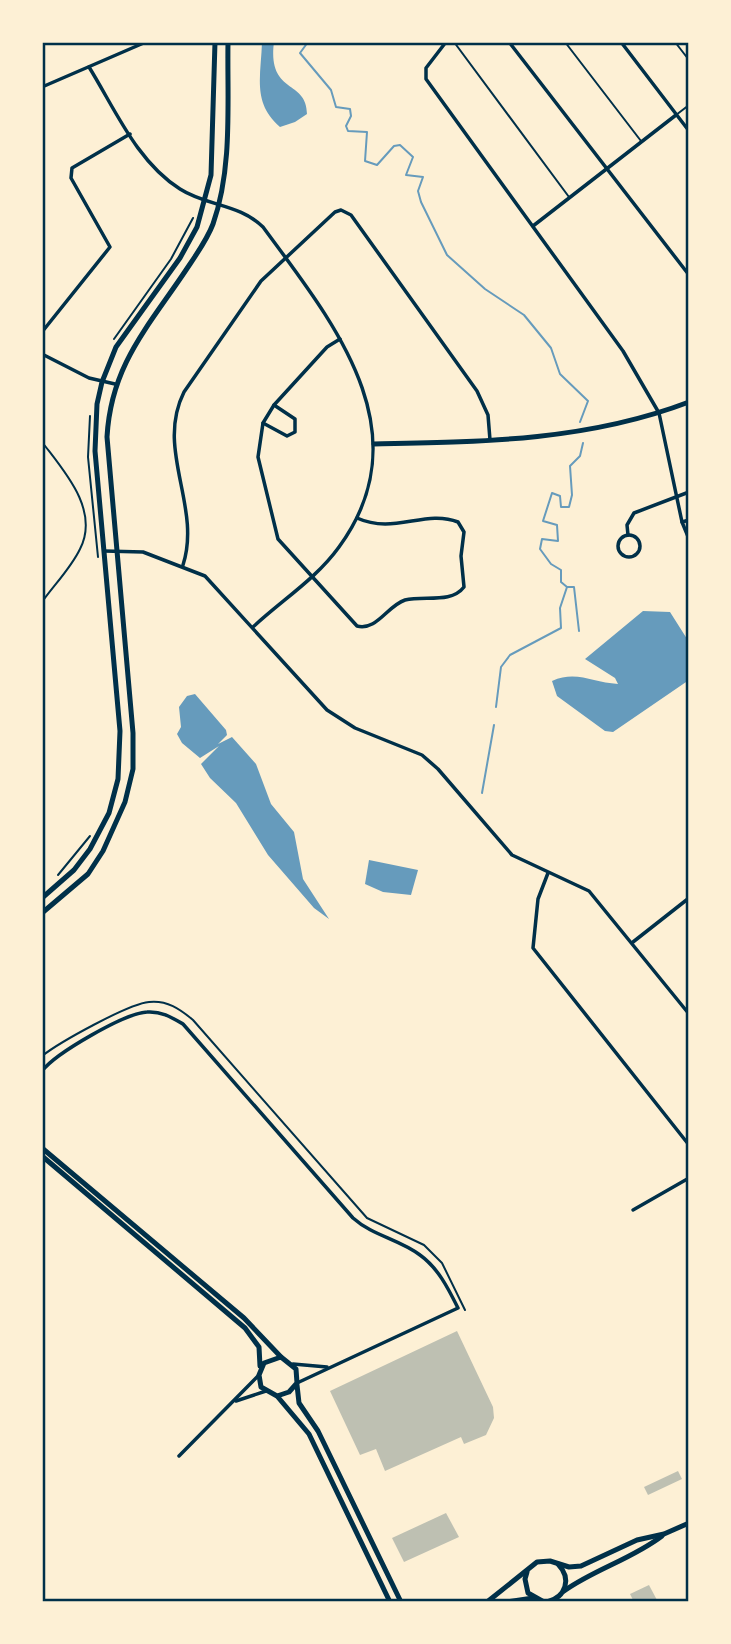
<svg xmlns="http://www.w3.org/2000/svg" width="731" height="1644" font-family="Ubuntu,sans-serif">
<rect width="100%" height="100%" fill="#fdf0d5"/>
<g fill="#669bbc">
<path d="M 262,42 L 274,42 C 267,95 307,79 307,114 L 295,122 L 280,127 C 252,103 261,76 262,42 Z"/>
<path d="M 643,611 L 670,612 L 689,642 L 689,680 L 613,732 L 605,731 L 557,696 L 552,681 C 577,670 593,683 618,684 L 615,678 L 585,659 Z"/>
<polygon points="195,694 226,730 227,735 218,744 232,737 256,764 271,804 294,832 303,879 329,919 314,908 268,855 236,803 210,778 201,764 219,746 200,758 182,743 177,734 181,727 179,707 187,696"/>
<polygon points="369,860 418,870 411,895 383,892 365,884"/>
</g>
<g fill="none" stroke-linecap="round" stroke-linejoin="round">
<g stroke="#669bbc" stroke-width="2">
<polyline points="308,42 300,53 331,90 336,107 350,109 351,116 346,126 348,131 367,132 365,161 377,165 394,146 400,145 413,157 406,175 423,177 418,191 421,202 447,255 485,289 524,315 551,348 560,374 588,401 580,422"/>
<polyline points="579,631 574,587 567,587 561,582 561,570 551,564 540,549 542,539 558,541 557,525 543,521 552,493 560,496 561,507 569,507 572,495 570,466 580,456 583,443"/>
<polyline points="496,707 501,667 510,655 561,628 560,608 567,587"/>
<polyline points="482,793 494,725"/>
</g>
</g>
<g fill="#bec0b2">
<polygon points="457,1331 493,1407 494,1418 486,1435 464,1444 461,1437 385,1471 376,1449 360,1455 330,1391"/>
<polygon points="678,1471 682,1479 648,1495 644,1487"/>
<polygon points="446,1513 459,1537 404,1562 392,1538"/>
<polygon points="649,1585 658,1602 634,1602 630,1594"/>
</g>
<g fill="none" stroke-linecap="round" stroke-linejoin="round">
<g stroke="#003049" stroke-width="2">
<polyline points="114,339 171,259 193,218"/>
<polyline points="90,416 88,457 98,557"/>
<path d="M 42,442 C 64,471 100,510 80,549 C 71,568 54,585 42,602"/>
<polyline points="58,875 90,836"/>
<path d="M 42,1056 C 60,1042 128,1004 149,1002 C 167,1000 180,1009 193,1020 L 367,1218 L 424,1245 L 442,1263 L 465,1310"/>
</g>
<g stroke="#003049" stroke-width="2">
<polyline points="454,42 569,197"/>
<polyline points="565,42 641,141"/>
<polyline points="675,42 689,60"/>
<polyline points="676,115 689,105"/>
</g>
<g stroke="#003049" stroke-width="3.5">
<polyline points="446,42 426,68 426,79 623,351 659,413 682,522 689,539"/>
<polyline points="509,42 689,275"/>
<polyline points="621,42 689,131"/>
<path d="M 89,67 C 115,109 137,162 180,189 C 206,206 240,204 263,227 C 332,321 424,431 339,547 C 316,579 282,600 253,627"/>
<polyline points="42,87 146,42"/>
<polyline points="533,226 676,115"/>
<polyline points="42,332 110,247 71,178 72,168 130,134"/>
<path d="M 340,339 L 327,347 L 274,405 L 263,423 L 258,457 L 278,539 L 357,626 C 377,631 387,606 405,600 C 424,595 451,604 464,587 L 461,556 L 464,532 L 458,522 C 425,509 394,535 357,518"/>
<polyline points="42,354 89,378 115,384"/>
<polyline points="263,423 287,436 295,432 295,419 274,405"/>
<polyline points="682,522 689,520"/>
<circle cx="629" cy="546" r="11"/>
<polyline points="628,535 627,525 634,513 689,492"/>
<polyline points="104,551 143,552 205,576 327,710 355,728 422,755 438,769 512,855 589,891 689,1014"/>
<path d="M 183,565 C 202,506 155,450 184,392 L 261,281 L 335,212 L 341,210 L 351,215 L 477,391 L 488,415 L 490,440"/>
<polyline points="548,873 538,899 533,948 689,1145"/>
<polyline points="633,942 689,898"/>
<path d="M 42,1071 C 56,1053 125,1013 147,1012 C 161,1011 171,1017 183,1024 L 353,1218 C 373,1236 399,1239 420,1255 C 438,1268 448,1288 458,1308 L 297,1383"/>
<polyline points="633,1210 689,1178"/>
<polyline points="293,1364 327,1367"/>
<polyline points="236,1401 266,1391"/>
<polyline points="179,1456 259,1375"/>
</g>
<g stroke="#003049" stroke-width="5">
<path d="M 374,444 C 481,442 587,441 689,402"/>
<polyline points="42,1148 244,1318 281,1357"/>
<polyline points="42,1156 245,1328 259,1347 260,1366"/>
<polyline points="297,1385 299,1403 318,1431 401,1602"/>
<polyline points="277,1396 289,1392 297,1383 296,1369 281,1357 264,1363 259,1375 261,1387 277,1396 309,1434 390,1602"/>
</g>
<g stroke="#003049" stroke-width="5">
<polyline points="42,898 74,870 90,849 109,813 118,779 120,731 95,451 97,404 102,382 116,347 180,258 197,227 211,175 215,42"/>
<path d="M 42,913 L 88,874 L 103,851 L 125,802 L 133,769 L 133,733 L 107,437 C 111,365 148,327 186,270 C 196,255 207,240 213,224 C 233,167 227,101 228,42"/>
<polyline points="527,1572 525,1579 528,1593 544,1602"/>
<path d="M 564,1591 C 595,1569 632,1559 662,1536"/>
<polyline points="487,1602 537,1562 550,1561 569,1567 581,1566 637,1540 664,1534 689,1523"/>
<polyline points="507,1602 533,1598"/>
<path d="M 547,1602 C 566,1597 572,1579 558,1564"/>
</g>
</g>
<rect width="731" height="1644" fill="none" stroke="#fdf0d5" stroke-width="88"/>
<rect x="44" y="44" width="643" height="1556" fill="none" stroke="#003049" stroke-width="2.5"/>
</svg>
